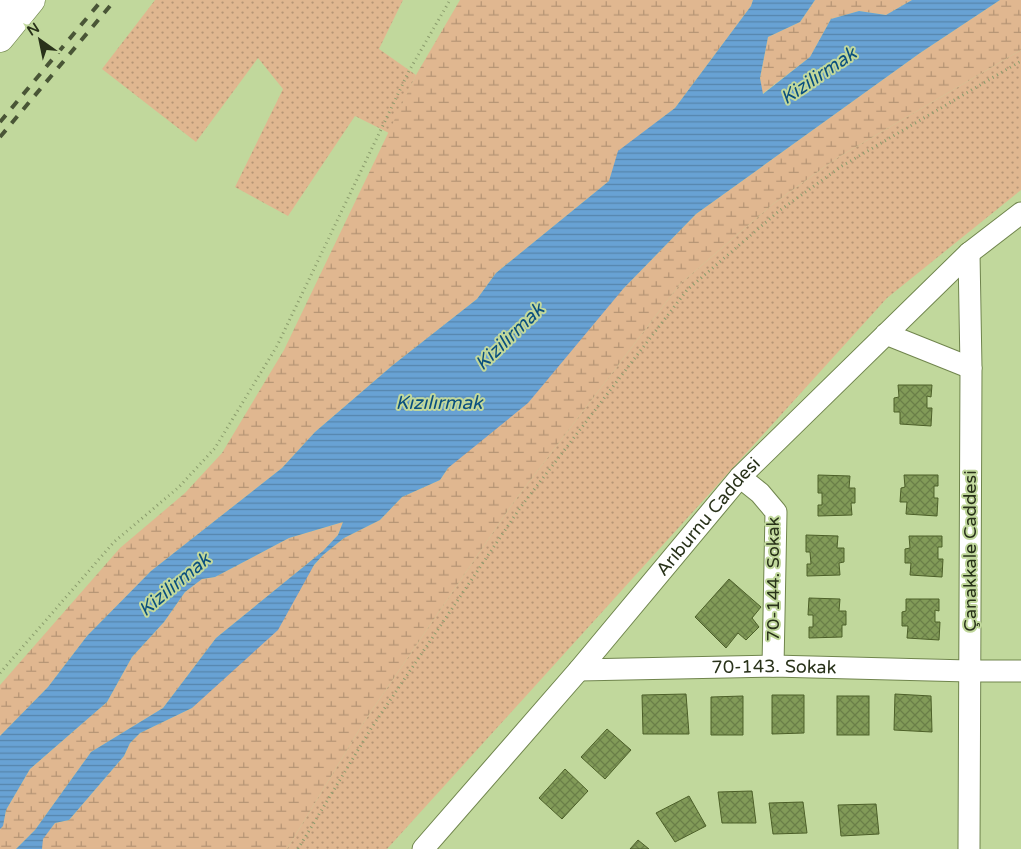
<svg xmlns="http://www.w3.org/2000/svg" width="1021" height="849" font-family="'Varela Round',sans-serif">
<defs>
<pattern id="grass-dots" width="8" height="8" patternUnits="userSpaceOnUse" patternTransform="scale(1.25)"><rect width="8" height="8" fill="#e0b790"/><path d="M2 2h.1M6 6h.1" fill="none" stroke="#b69575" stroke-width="1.8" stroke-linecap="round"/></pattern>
<pattern id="wetland-marsh" width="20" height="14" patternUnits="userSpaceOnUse" patternTransform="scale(1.25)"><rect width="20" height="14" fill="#e0b790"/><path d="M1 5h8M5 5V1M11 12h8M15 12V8" fill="none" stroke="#b69575"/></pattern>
<pattern id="water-rules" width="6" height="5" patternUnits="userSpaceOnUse" patternTransform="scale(1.25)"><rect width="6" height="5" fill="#68a2d4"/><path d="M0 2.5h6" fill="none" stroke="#5685ab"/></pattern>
<pattern id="building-cross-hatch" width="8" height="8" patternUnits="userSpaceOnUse" patternTransform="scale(1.25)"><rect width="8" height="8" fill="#829b58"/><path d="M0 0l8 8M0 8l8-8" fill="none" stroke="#6a7f48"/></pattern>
</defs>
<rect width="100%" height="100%" fill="#c1d89c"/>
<g fill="url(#grass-dots)">
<polygon points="155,0 403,0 379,49 416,75 389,133 355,116 288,216 235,187 283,89 258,58 196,142 102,69"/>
<polygon points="1021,50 1021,190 887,298 387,849 287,849 364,722 513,503 680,284 773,204 837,158"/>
</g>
<g fill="url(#wetland-marsh)">
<polygon points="460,0 753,0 751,6 675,108 619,151 609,181 496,273 477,299 393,365 315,432 282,468 151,571 87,636 48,687 0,736 0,685 120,548 185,493 222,453 284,350 416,75"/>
<polygon points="815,0 912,0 886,15 859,11 831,19 810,57 762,94 760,78 768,37 800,22"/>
<polygon points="1000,0 1021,0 1021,50 837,158 773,204 680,284 513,503 364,722 287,849 42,849 42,839 55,823 69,820 124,756 130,743 140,733 192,708 323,555 344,538 380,520 402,497 440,480 448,468 696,214 920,53"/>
<polygon points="343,522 338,535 323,551 216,638 163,708 91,752 35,830 16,849 0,849 0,829 3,825 6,810 30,769 107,702 132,657 164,622 185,592 202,579 215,577 289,538"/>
</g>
<polygon fill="url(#water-rules)" points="753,0 815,0 800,22 768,37 760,78 763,94 810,57 831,19 859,11 886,15 912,0 1000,0 920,53 696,214 623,289 528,403 448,468 440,480 402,497 380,520 344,538 323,555 314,565 278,630 192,708 140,733 130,743 124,756 69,820 55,823 43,839 42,849 16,849 35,830 91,752 163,708 216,638 323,551 338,535 343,522 289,538 215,577 202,579 185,592 164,622 132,657 107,702 30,769 6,810 3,826 0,829 0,736 48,687 87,636 151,571 282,468 315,432 393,365 477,299 496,273 609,181 618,151 675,108 751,6"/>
<g fill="url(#building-cross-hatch)" stroke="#4d6029">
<polygon points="898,385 932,385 931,397 927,396 927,408 932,408 931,426 900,424 900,412 894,412 894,398 899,397"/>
<polygon points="818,475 850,476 849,488 855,488 855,503 851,503 852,515 818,516 818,505 822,505 822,493 818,493"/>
<polygon points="904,475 938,475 938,486 934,486 934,498 938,498 937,516 906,514 907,502 900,502 901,488 905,487"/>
<polygon points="806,535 838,536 837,548 844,548 844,562 839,563 840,575 807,576 807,564 811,564 810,552 806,552"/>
<polygon points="909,536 942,536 942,547 938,547 938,559 943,559 942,577 910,575 911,563 905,563 905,549 910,548"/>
<polygon points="729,579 761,607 752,618 759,627 746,640 738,633 726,648 695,617"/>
<polygon points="809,598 840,599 839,611 846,611 846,625 842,625 842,637 809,638 809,627 813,627 813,615 808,615"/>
<polygon points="906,599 939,599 939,611 935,610 935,622 940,622 939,640 907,638 908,626 902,626 902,612 906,611"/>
<polygon points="686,694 689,734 643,734 642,695"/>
<polygon points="895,694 931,696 932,732 894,730"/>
<polygon points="772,695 804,695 804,733 772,734"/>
<polygon points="743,696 743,735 711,735 711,697"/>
<rect x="837" y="696" width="32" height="39"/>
<polygon points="607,729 631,750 605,779 581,757"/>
<polygon points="565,769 588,791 562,819 539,798"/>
<polygon points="752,791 756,823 722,823 718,792"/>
<polygon points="689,796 706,826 675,842 656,813"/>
<polygon points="803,802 807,833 773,834 769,803"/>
<polygon points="876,804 879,834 841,836 838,805"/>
<polygon points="638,840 649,849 630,849"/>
</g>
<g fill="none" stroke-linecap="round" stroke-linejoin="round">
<g stroke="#70854d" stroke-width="23">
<g id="street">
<polyline points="969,253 971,368 969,849"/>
<polyline points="886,334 971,368"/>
<polyline points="740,477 760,493 776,512 773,666"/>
<path id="s1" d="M 579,670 L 773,666 L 969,671 L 1021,671"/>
<path id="s2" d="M 423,849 L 579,670 L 740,477 L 969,253 L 1021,213"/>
</g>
</g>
<g stroke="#70854d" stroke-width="29">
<g id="highway">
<polyline points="0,5 4,0"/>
<polyline points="0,38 31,0"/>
</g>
</g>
<g stroke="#8b9c6d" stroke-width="3" stroke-dasharray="1 4" stroke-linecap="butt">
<polyline points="0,673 114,542 179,487 215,448 277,346 409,71 450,0"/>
<polyline points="298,849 372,727 520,508 687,290 779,211 842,166 1021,61"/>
</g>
<use href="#street" stroke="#fff" stroke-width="21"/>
<use href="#highway" stroke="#fff" stroke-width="28"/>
<g stroke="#495536" stroke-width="4" stroke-dasharray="9 9" stroke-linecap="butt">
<polyline points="0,122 102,0"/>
<polyline points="0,137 115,0"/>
</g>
</g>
<g text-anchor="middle" stroke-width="4" stroke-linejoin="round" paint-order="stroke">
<g font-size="18" fill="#29321a" stroke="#c1d89c">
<text dy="6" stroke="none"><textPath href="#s2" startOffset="438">Arıburnu Caddesi</textPath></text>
<text transform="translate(970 551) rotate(-90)" y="6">Çanakkale Caddesi</text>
<text transform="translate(773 579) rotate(-90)" y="6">70-144. Sokak</text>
<text dy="6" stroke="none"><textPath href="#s1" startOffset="195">70-143. Sokak</textPath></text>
</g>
<g font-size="19" font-style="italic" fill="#0a4f7e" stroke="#c1d89c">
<text transform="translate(818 75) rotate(-34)" y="7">Kizilirmak</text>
<text transform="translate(509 336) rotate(-44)" y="7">Kizilirmak</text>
<text x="439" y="409">Kızılırmak</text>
<text transform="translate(174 584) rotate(-40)" y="7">Kizilirmak</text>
</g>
</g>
<g transform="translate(40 40) rotate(327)" stroke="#c1d89c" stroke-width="4" paint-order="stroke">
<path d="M0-4L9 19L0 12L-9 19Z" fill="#29321a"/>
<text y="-8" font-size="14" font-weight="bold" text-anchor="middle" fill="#29321a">N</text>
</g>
</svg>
